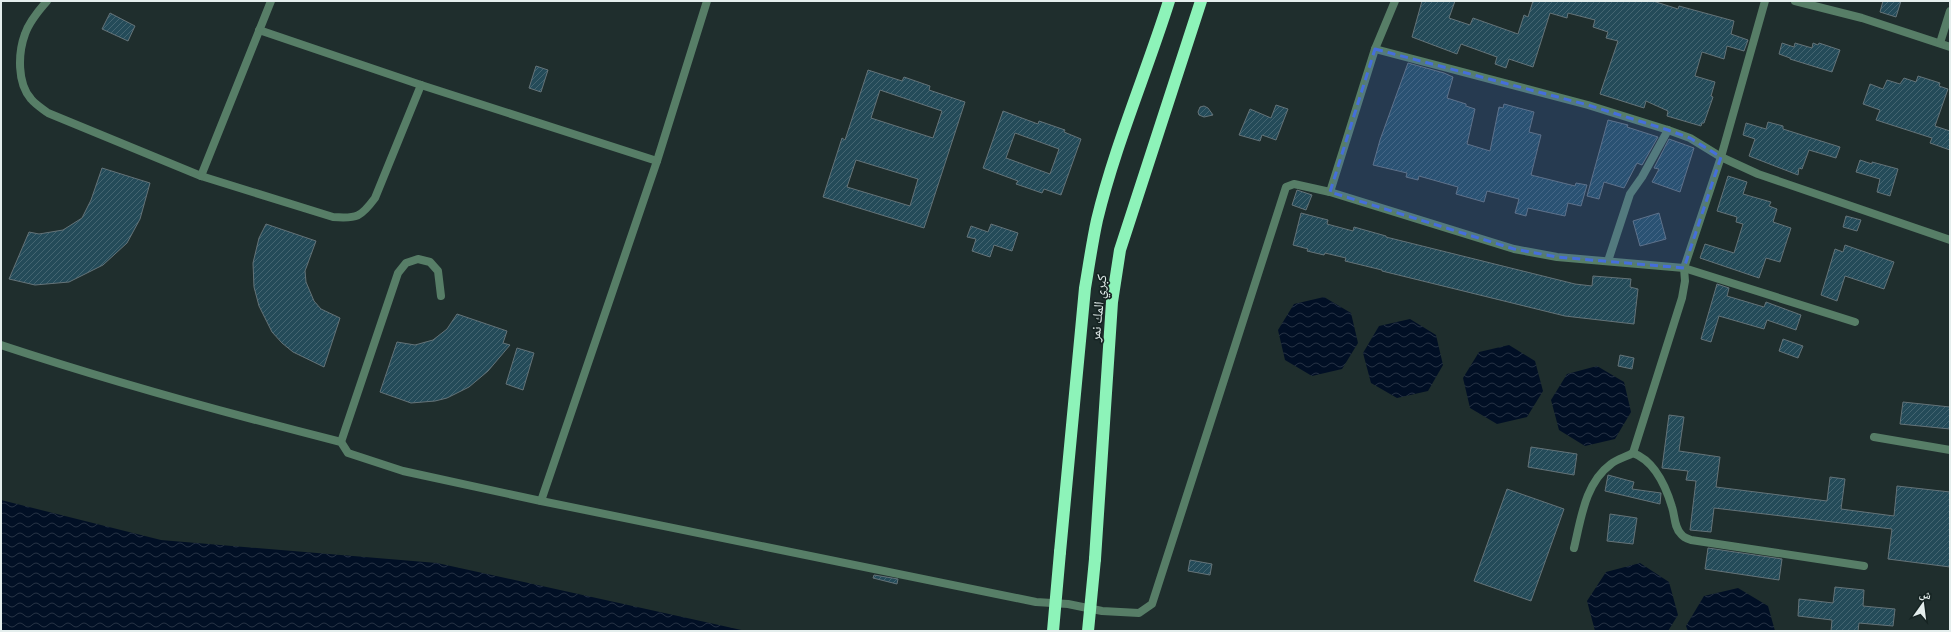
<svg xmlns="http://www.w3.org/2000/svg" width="1951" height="632" font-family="Manrope,'Noto Naskh Arabic',sans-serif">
<defs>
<pattern id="water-waves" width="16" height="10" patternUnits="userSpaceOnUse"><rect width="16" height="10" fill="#010f25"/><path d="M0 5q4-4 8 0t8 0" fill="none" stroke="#263245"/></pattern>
<pattern id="building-hatch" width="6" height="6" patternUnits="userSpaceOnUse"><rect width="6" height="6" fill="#244b59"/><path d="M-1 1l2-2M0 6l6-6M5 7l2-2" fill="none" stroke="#446571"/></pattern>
</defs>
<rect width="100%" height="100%" fill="#1f2e2d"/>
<g fill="url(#water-waves)">
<polygon points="1324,297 1351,313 1358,343 1342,369 1312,376 1285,360 1278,330 1294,304"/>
<polygon points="1410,319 1436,335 1443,365 1428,391 1397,398 1371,383 1363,353 1379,326"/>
<polygon points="1509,345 1535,361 1543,391 1527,417 1497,424 1470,408 1463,378 1479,352"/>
<polygon points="1597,366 1624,382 1631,412 1615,439 1585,446 1559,430 1551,400 1567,374"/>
<polygon points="1,500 161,540 437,563 746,631 1,631"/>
<polygon points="1640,563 1669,582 1678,615 1668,631 1595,631 1587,601 1606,572"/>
<polygon points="1738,588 1768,606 1775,631 1688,631 1686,626 1704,596"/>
</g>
<g fill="url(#building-hatch)" stroke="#647378" fill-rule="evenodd">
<polygon points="1422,1 1455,1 1449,18 1470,25 1473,18 1518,34 1524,15 1528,17 1533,1 1653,1 1678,9 1679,6 1734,21 1731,34 1748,40 1744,51 1727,46 1724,59 1702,52 1695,76 1715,82 1711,96 1713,97 1704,123 1702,123 1701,126 1667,116 1668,111 1646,101 1644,108 1600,94 1618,41 1606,38 1608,32 1593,27 1595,20 1568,13 1567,18 1550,13 1533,67 1509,59 1506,68 1495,64 1497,57 1461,44 1457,54 1412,37"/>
<polygon points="1883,1 1901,1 1896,17 1880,12"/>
<polygon points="110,13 135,26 128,41 102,29"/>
<polygon points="1782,43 1794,47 1795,43 1812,48 1813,43 1818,45 1819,43 1840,50 1832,72 1790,59 1790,58 1779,54"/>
<polygon points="1408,63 1444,73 1453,77 1447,98 1466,104 1466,106 1475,109 1467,144 1490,151 1499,107 1503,108 1504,104 1534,112 1529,132 1541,135 1531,175 1575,186 1576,183 1587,185 1581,206 1568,203 1565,216 1528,208 1526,216 1515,213 1519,199 1487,191 1484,202 1456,194 1458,187 1419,176 1418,180 1406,177 1407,173 1373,165 1380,140"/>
<polygon points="536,66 548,70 541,92 529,88"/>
<path d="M 868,70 L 902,81 L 904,77 L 930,86 L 929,90 L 965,102 L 924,228 L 823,197 L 842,138 L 845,140 ZM 880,90 L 942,111 L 933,138 L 871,118 ZM 856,160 L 918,179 L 910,206 L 847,187 Z"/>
<polygon points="1918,76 1940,83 1939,86 1948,89 1935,126 1950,131 1950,150 1930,143 1932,138 1876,120 1880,110 1863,104 1870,84 1883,89 1887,80 1900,84 1904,78 1916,82"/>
<polygon points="1276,105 1288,109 1276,140 1262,135 1260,141 1239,135 1250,109 1271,118"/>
<polygon points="1204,106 1208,108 1213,115 1204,117 1199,115 1198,112 1200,107"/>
<path d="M 1003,111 L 1038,124 L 1039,121 L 1065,130 L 1064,132 L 1081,139 L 1061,195 L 1044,189 L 1042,193 L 1016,184 L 1018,181 L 983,168 ZM 1015,133 L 1059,149 L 1050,174 L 1006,158 Z"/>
<polygon points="1608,120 1628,125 1627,127 1658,137 1642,165 1637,163 1624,188 1604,182 1599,199 1587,196"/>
<polygon points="1768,122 1783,126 1783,129 1840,147 1836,158 1809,150 1802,169 1799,168 1798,175 1749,156 1755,139 1743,135 1746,123 1766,129"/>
<polygon points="1669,139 1694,148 1680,192 1652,182 1659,169 1654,168"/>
<polygon points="1860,160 1872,164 1872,162 1898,169 1890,196 1877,192 1880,179 1856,172"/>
<polygon points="102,168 150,183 140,219 127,243 103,265 69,282 35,285 9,279 29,232 39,234 63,230 82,218 91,200"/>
<polygon points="1728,176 1747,182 1743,194 1771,202 1769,206 1777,209 1773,222 1791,228 1780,262 1766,258 1759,278 1700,258 1705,244 1734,253 1743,224 1736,222 1737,217 1717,211"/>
<polygon points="1297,190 1312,195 1306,210 1292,205"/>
<polygon points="1301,213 1328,220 1327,224 1353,231 1354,227 1386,236 1386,237 1575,284 1592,286 1593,276 1631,279 1630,287 1638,289 1634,324 1565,316 1382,271 1382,270 1345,261 1346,258 1325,253 1324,255 1307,251 1308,249 1293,245"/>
<polygon points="1659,213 1666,239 1640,246 1633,221"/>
<polygon points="1846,216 1861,220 1857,231 1843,227"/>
<polygon points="266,224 316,241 305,271 306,282 314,301 321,309 340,318 324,367 293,352 282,343 272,332 259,306 254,287 253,263 259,238"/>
<polygon points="991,224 1018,233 1012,251 994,245 990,257 972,251 976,239 967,237 971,226 988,232"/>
<polygon points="1845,245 1894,262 1884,289 1845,276 1837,301 1821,295 1835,249 1843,252"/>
<polygon points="1717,284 1729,288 1727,296 1764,307 1766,302 1801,315 1796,330 1767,320 1764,329 1719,316 1711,342 1701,339"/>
<polygon points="457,314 507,331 503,343 510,345 488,371 469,387 447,398 435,401 411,403 380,392 397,342 415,345 433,340 447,329"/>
<polygon points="1783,339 1803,346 1798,358 1779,351"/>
<polygon points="517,348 534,353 523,390 506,384"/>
<polygon points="1620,355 1634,358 1632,369 1618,366"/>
<polygon points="1903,402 1950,407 1950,429 1900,424"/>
<polygon points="1669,415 1684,417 1679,451 1720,457 1716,487 1827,501 1830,477 1845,479 1841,509 1894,516 1897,486 1950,492 1950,567 1888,559 1892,529 1714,508 1711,532 1690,530 1696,481 1686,480 1688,471 1662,468"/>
<polygon points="1531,447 1577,454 1574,475 1528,467"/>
<polygon points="1608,475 1634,482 1632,489 1661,493 1660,504 1605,491"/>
<polygon points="1507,489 1564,509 1531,601 1474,581"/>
<polygon points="1610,514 1637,518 1633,544 1607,541"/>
<polygon points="1708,548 1782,559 1779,580 1705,569"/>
<polygon points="1190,560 1212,564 1210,575 1188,571"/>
<polygon points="874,575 898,579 897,584 873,578"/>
<polygon points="1835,587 1864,590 1863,606 1895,609 1893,626 1859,623 1858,631 1831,631 1832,620 1798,616 1799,599 1833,603"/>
</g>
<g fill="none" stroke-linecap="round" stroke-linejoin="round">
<g stroke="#577e67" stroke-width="8">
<polyline points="1874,437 1950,450"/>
<polyline points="1633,453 1682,298 1685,281 1684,268"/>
<path d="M 1574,548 C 1581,519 1585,483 1611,464 C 1617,459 1626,457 1633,453 C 1655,461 1666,487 1672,507 C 1675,516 1674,527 1681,534 C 1683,537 1688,539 1691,540 L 1864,566"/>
</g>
<g stroke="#577e67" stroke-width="8">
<path d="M 47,1 C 39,10 29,22 25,34 C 18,53 17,83 31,99 C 36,105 43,109 48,113 L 201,176 L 333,217 C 357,219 361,217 375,198 L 421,85"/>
<polyline points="1795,1 1862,18 1950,47"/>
<polyline points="259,30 421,85 657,161"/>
<polyline points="1940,43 1950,11"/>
<polyline points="1375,49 1588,105 1668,130 1690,138 1721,157 1758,174 1950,240"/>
<polyline points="201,176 271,1"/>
<polyline points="1330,192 1375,49 1395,1"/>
<polyline points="1608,261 1630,194 1642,177 1668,130"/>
<polyline points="1684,268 1721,157 1765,1"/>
<path d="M 1,345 C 113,382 226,413 341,442 L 348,453 L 403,471 L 541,501 L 1036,602 L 1068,604 L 1102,611 L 1139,613 L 1152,604 L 1286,187 L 1294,184 L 1330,192 L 1514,249 L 1557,257 L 1684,268 L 1855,322"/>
<polyline points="341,442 398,273 406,263 418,259 430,262 438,271 441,296"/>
<polyline points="541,501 657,161 707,1"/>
</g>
<g stroke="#8df3b9" stroke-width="12">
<path d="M 1060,552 L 1085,288 C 1089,265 1092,243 1097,220 C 1115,145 1146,74 1169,1"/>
<polyline points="1095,559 1112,302 1120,250 1201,1"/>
</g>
<g stroke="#8df3b9" stroke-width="12">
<polyline points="1053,631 1060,552"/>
<polyline points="1088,631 1095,559"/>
</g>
</g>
<path fill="#456edc" fill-opacity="0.2" stroke="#456edc" stroke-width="3" stroke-dasharray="8 5" stroke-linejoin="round" d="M 1375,49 L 1588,105 L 1668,130 L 1690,138 L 1721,157 L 1684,268 L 1557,257 L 1514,249 L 1330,192 Z"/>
<g text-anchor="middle" stroke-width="3.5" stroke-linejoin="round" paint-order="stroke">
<g font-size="14" fill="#e4eeed" stroke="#162423">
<text transform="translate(1098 308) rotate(-84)" y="5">كبري المك نمر</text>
</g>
</g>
<rect width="1951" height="632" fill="none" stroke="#e4eeed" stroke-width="4"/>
<g transform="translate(1923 604) rotate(14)" stroke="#162423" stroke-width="3" paint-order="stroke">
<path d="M0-3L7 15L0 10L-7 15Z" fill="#e4eeed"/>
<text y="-6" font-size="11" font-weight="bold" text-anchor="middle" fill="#e4eeed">ش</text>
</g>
</svg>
